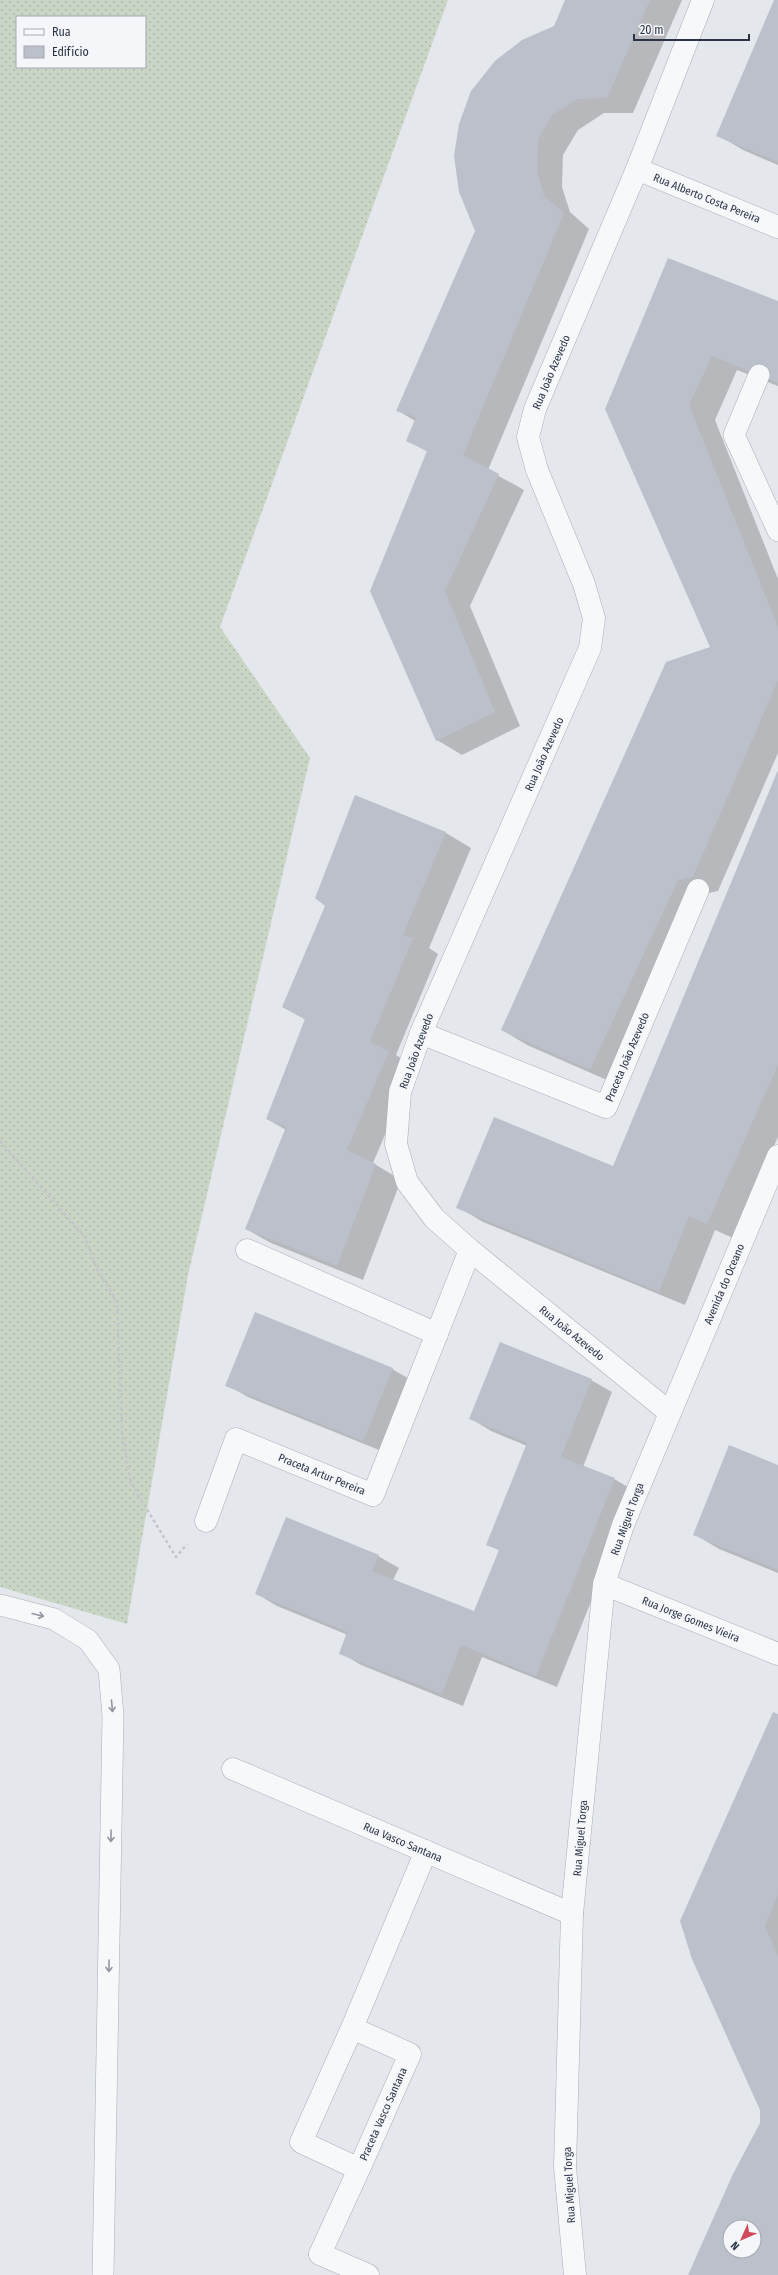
<svg xmlns="http://www.w3.org/2000/svg" width="778" height="2275" font-family="'Fira Sans Condensed',sans-serif">
<defs>
<pattern id="grass-dots" width="8" height="8" patternUnits="userSpaceOnUse"><rect width="8" height="8" fill="#c9d6c5"/><path d="M2 2h.1M6 6h.1" fill="none" stroke="#adb8ab" stroke-width="1.8" stroke-linecap="round"/></pattern>
</defs>
<rect width="100%" height="100%" fill="#e4e7ec"/>
<path fill="url(#grass-dots)" fill-rule="evenodd" d="M 0,0 L 448,0 L 220,627 L 310,758 L 188,1275 L 127,1624 L 0,1587 ZM 17,17 L 145,17 L 145,67 L 17,67 Z"/>
<g fill="#0003" fill-rule="evenodd">
<polygon points="566,0 682,0 633,113 604,113 578,130 563,155 562,187 570,212 589,229 488,470 524,490 470,606 520,726 462,755 437,740 428,452 407,440 415,421 397,410 476,231"/>
<polygon points="775,0 778,0 778,165 743,150 718,135"/>
<polygon points="778,302 778,386 737,370 715,420 778,579 778,753 718,891 703,894 616,1084 527,1045 502,1030 711,647 606,409"/>
<polygon points="778,772 778,1137 733,1238 715,1230 685,1305 483,1222 458,1207 614,1168"/>
<polygon points="355,796 446,833 471,848 429,948 438,954 396,1055 414,1066 373,1163 401,1180 363,1280 271,1243 246,1229 286,1130 267,1119 306,1020 283,1007 326,906"/>
<polygon points="392,1369 413,1381 384,1452 248,1397 227,1385"/>
<polygon points="591,1380 612,1392 583,1467 614,1479 635,1491 557,1687 482,1657 463,1706 361,1665 341,1653 348,1635 277,1606 257,1594 378,1556 399,1568 393,1580 475,1612 500,1551 488,1544 527,1446 491,1431 470,1418"/>
<polygon points="778,1466 778,1573 719,1549 694,1534"/>
<path d="M 778,1715 L 778,2275 L 690,2275 L 761,2123 L 761,2110 L 727,2034 ZM 730,2227 L 754,2227 L 754,2251 L 730,2251 Z"/>
</g>
<g fill="#bbc0ca" fill-rule="evenodd">
<polygon points="565,0 650,0 607,98 578,99 552,115 538,140 537,171 544,196 564,213 463,455 499,474 445,591 495,712 436,741 370,591 427,451 406,441 416,417 396,411 475,231 459,192 454,156 459,124 471,91 495,61 522,40 554,26"/>
<polygon points="774,0 778,0 778,162 716,136"/>
<polygon points="668,258 778,301 778,383 712,356 689,405 778,627 778,680 693,877 678,880 590,1070 501,1030 666,662 710,647 605,409"/>
<polygon points="778,770 778,1065 707,1224 689,1216 659,1292 456,1208 494,1117 613,1166"/>
<polygon points="355,795 446,832 403,935 413,938 370,1042 389,1051 347,1150 376,1164 337,1266 245,1229 286,1127 266,1119 305,1019 282,1007 325,906 315,898"/>
<polygon points="255,1312 393,1368 363,1441 225,1386"/>
<polygon points="500,1342 592,1379 561,1457 615,1478 536,1676 461,1645 442,1694 339,1654 347,1632 255,1594 286,1517 379,1555 372,1571 474,1611 499,1550 486,1545 527,1443 469,1419"/>
<polygon points="729,1445 778,1465 778,1570 693,1535"/>
<path d="M 773,1712 L 778,1714 L 778,1895 L 765,1926 L 778,1956 L 778,2275 L 688,2275 L 733,2174 L 760,2123 L 760,2110 L 692,1959 L 680,1921 ZM 730,2227 L 754,2227 L 754,2251 L 730,2251 Z"/>
</g>
<g fill="none" stroke-linecap="round" stroke-linejoin="round">
<g stroke="#a9aeb7" stroke-width="22">
<g id="service">
<polyline points="759,375 734,435 778,531"/>
<polyline points="0,1605 54,1619 88,1640 109,1669 113,1716 103,2275"/>
</g>
</g>
<g stroke="#a9aeb7" stroke-width="23">
<polyline id="pedestrian" points="320,2254 368,2275"/>
</g>
<g stroke="#a9aeb7" stroke-width="23">
<g id="minor">
<polyline points="637,169 778,227"/>
<polyline points="421,1033 606,1107 698,890"/>
<polyline points="247,1250 437,1334"/>
<polyline points="669,1412 470,1250 434,1218 407,1182 396,1144 400,1092 421,1033 590,648 594,618 584,584 537,470 528,437 535,409 637,169 703,0"/>
<polyline points="206,1521 236,1439 373,1495 470,1250"/>
<polyline points="604,1584 778,1654"/>
<polyline points="233,1769 572,1914"/>
<polyline points="352,2028 410,2054 359,2169 301,2142 352,2028 426,1851"/>
<polyline points="320,2254 359,2169"/>
<polyline points="575,2275 565,2167 572,1914 604,1584 623,1525 778,1156"/>
</g>
</g>
<polyline stroke="#c2c5cb" stroke-width="2.5" stroke-dasharray="3 3" stroke-linecap="butt" points="0,1141 85,1237 97,1269 117,1302 122,1434 131,1483 176,1557 187,1544"/>
<use href="#service" stroke="#f7f8fa" stroke-width="21"/>
<use href="#pedestrian" stroke="#f7f8fa" stroke-width="22"/>
<use href="#minor" stroke="#f7f8fa" stroke-width="22"/>
</g>
<defs><path id="oneway-shaft" d="M-6 0H5M1.5-3L5.5 0L1.5 3" fill="none" stroke-width="1.6" stroke-linecap="round" stroke-linejoin="round"/></defs>
<g stroke="#9196a0">
<use href="#oneway-shaft" transform="translate(38 1615) rotate(14)"/>
<use href="#oneway-shaft" transform="translate(112 1706) rotate(85)"/>
<use href="#oneway-shaft" transform="translate(111 1836) rotate(91)"/>
<use href="#oneway-shaft" transform="translate(109 1966) rotate(91)"/>
</g>
<g text-anchor="middle" stroke-width="3" stroke-linejoin="round" paint-order="stroke">
<g font-size="11" fill="#2b3445" stroke="#f4f6f9">
<text transform="translate(707 198) rotate(22)" y="4">Rua Alberto Costa Pereira</text>
<text transform="translate(551 372) rotate(-67)" y="4">Rua João Azevedo</text>
<text transform="translate(544 754) rotate(-66)" y="4">Rua João Azevedo</text>
<text transform="translate(416 1051) rotate(-70)" y="4">Rua João Azevedo</text>
<text transform="translate(627 1057) rotate(-67)" y="4">Praceta João Azevedo</text>
<text transform="translate(724 1284) rotate(-67)" y="4">Avenida do Oceano</text>
<text transform="translate(572 1333) rotate(39)" y="4">Rua João Azevedo</text>
<text transform="translate(322 1474) rotate(22)" y="4">Praceta Artur Pereira</text>
<text transform="translate(627 1519) rotate(-70)" y="4">Rua Miguel Torga</text>
<text transform="translate(691 1619) rotate(22)" y="4">Rua Jorge Gomes Vieira</text>
<text transform="translate(580 1838) rotate(-85)" y="4">Rua Miguel Torga</text>
<text transform="translate(403 1842) rotate(23)" y="4">Rua Vasco Santana</text>
<text transform="translate(383 2114) rotate(-66)" y="4">Praceta Vasco Santana</text>
<text transform="translate(569 2185) rotate(-93)" y="4">Rua Miguel Torga</text>
</g>
</g>
<rect x="16" y="16" width="130" height="52" fill="#f4f6f9" stroke="#a4a8b1"/>
<rect x="24" y="29" width="20" height="6" fill="#f7f8fa" stroke="#a4a8b1"/>
<text x="52" y="36" font-size="12" fill="#2b3445">Rua</text>
<rect x="24" y="46" width="20" height="12" fill="#bbc0ca" stroke="#a4a8b1"/>
<text x="52" y="56" font-size="12" fill="#2b3445">Edifício</text>
<g transform="translate(742 2239) rotate(225)"><circle r="19" fill="#f4f6f9" stroke="#a4a8b1"/>
<path d="M0-3L7 15L0 10L-7 15Z" fill="#d1495b"/>
<text y="-6" font-size="11" font-weight="bold" text-anchor="middle" fill="#2b3445">N</text>
</g>
<path d="M634 34v6h115v-6" fill="none" stroke="#2b3445" stroke-width="2"/>
<text x="640" y="34" font-size="12" fill="#2b3445" stroke="#f4f6f9" stroke-width="3" paint-order="stroke">20 m</text>
</svg>
